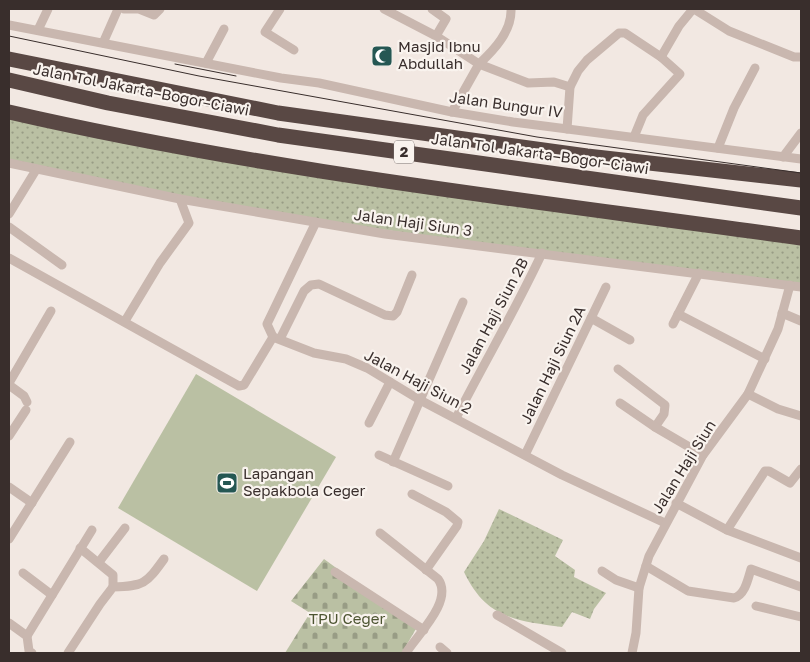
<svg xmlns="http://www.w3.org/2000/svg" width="810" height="662" font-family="'Golos Text',sans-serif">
<defs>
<pattern id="grass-dots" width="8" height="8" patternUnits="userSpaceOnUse" patternTransform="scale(1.25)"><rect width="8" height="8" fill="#bac0a3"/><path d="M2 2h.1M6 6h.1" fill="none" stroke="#989c85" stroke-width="1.8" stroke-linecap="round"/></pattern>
<pattern id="cemetery-stones" width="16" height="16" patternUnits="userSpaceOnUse" patternTransform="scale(1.25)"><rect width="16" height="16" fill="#bac0a3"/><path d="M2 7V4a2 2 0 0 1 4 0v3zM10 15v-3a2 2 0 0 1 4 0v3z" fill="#989c85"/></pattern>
</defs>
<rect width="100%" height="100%" fill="#f2e8e2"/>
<g fill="url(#grass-dots)">
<polygon points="9,111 90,131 801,238 801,287 539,252 212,205 9,163"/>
<path d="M 499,509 L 563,540 L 555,556 L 575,570 L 574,577 L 606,593 L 594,609 L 590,619 L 572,612 L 562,627 C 515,621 486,618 464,572 L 484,541 Z"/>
</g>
<polygon fill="url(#cemetery-stones)" points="324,559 417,627 402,653 285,653 310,613 291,601"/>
<polygon fill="#bac0a3" points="196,374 336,457 257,591 118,508"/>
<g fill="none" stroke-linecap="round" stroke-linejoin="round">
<g stroke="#c9b7af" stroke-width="9">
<polyline points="124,9 139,9 154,15 160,9"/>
<polyline points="280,9 265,32 294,50"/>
<polyline points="384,9 436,36 479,64 452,112"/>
<polyline points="432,9 446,19 436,36"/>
<path d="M 511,9 C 512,31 494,50 479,64 L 528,83 L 554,82 L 570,87"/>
<polyline points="694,9 729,31 794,57 801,57"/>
<polyline points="9,25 281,78 319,83 452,112 513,122 801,159"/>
<polyline points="38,30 48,9"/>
<polyline points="103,43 118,9"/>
<polyline points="206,63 224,29"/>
<polyline points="567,129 570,87 578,71 587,60 619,33 625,33 661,57 679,26 693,9"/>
<polyline points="634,137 643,115 680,74 661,57"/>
<polyline points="718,148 734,108 755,68"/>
<polyline points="783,157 801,133"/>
<polyline points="9,163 180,199 385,234 801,287"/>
<polyline points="9,214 36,170"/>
<polyline points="9,227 62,265"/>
<polyline points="9,258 239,386 244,385 273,337 314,353 346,359 367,368 420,400 562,475 665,523"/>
<polyline points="782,313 801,321"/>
<polyline points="678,314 765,359"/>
<polyline points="591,318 630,340"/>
<polyline points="125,321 160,263 189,223 180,199"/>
<polyline points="673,324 699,273"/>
<polyline points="273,337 267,324 316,222"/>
<polyline points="280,339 304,291 311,285 319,284 385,315 393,316 397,312 412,275"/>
<polyline points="618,369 665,405 664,414 655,427"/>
<polyline points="9,383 51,311"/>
<polyline points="9,385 24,396 27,402"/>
<polyline points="748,394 778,409 801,416"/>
<polyline points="620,403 655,427 703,455"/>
<path d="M 456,418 C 484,363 516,309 542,253"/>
<polyline points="369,423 390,382"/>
<polyline points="9,436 26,410"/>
<polyline points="379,455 448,486"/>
<polyline points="525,455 606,287"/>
<polyline points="393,462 463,302"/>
<polyline points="9,487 32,503"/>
<polyline points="412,494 446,512 458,522 457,526 426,570"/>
<polyline points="676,503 727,530 801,558"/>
<polyline points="727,530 765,471 769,471 790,483 801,469"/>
<path d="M 380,533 L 438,579 C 454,601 417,635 406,653"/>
<polyline points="9,539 70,442"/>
<polyline points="80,548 113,575 113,587"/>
<polyline points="99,562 125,528"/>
<path d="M 646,566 L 688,591 L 734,598 C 745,595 748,579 751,569 L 801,587"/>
<polyline points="602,571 616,580 639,588"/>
<polyline points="335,572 424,630"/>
<polyline points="23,573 52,595"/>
<polyline points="756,606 801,617"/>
<polyline points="497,615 562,653"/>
<polyline points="9,623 27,636 29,651 32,653"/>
<polyline points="27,636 92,530"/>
<polyline points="440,647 447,653"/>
<path d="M 68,653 L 100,604 L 113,587 C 144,586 146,584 164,559"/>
<polyline points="632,653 636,633 639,588 649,556 703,455 748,394 778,329 790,285"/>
</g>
<g stroke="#594844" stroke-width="15">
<polyline points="9,59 278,113 587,156 801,180"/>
<polyline points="9,80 108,103 278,135 801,208"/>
<path d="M 9,112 C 270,172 536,201 801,238"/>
</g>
<g stroke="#392e2c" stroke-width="1">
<polyline points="9,36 199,76 537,137 801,173"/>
<polyline points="175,64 236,76"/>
</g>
</g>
<defs>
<g id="mosque-square" transform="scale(1.125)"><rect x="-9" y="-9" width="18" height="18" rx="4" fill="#255753" stroke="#f9f3ee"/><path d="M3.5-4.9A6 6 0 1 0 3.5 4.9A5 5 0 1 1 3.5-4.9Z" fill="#fff"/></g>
<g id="stadium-square" transform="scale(1.125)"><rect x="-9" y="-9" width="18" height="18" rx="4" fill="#255753" stroke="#f9f3ee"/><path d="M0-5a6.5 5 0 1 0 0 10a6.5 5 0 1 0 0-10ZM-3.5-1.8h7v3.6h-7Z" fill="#fff"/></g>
</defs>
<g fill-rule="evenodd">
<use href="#mosque-square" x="382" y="56"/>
<use href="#stadium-square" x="227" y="483"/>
</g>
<g text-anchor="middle" stroke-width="4.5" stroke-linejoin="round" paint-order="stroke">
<rect fill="#f9f3ee" stroke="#736966" stroke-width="1" x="394" y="140.5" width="20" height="23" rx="4"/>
<g font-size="14" font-weight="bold" fill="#392e2c">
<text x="404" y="157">2</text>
</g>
<g font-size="15" fill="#392e2c" stroke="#f9f3ee" text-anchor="start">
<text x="398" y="52">Masjid Ibnu<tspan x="398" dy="17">Abdullah</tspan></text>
<text x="243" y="479">Lapangan<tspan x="243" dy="17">Sepakbola Ceger</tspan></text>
</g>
<g font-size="15" fill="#392e2c" stroke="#f9f3ee">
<text transform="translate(141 90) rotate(11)" y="5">Jalan Tol Jakarta–Bogor–Ciawi</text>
<text transform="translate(506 105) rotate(8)" y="5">Jalan Bungur IV</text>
<text transform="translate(540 154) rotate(8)" y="5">Jalan Tol Jakarta–Bogor–Ciawi</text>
<text transform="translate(413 223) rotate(8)" y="5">Jalan Haji Siun 3</text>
<text transform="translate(494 316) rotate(-62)" y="5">Jalan Haji Siun 2B</text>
<text transform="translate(553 365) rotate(-64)" y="5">Jalan Haji Siun 2A</text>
<text transform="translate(418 382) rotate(28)" y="5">Jalan Haji Siun 2</text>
<text transform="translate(684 467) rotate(-58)" y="5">Jalan Haji Siun</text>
</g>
<g font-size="15" fill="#4d5532" stroke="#f9f3ee">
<text x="347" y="624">TPU Ceger</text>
</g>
</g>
<rect width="810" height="662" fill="none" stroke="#392e2c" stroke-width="20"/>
</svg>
